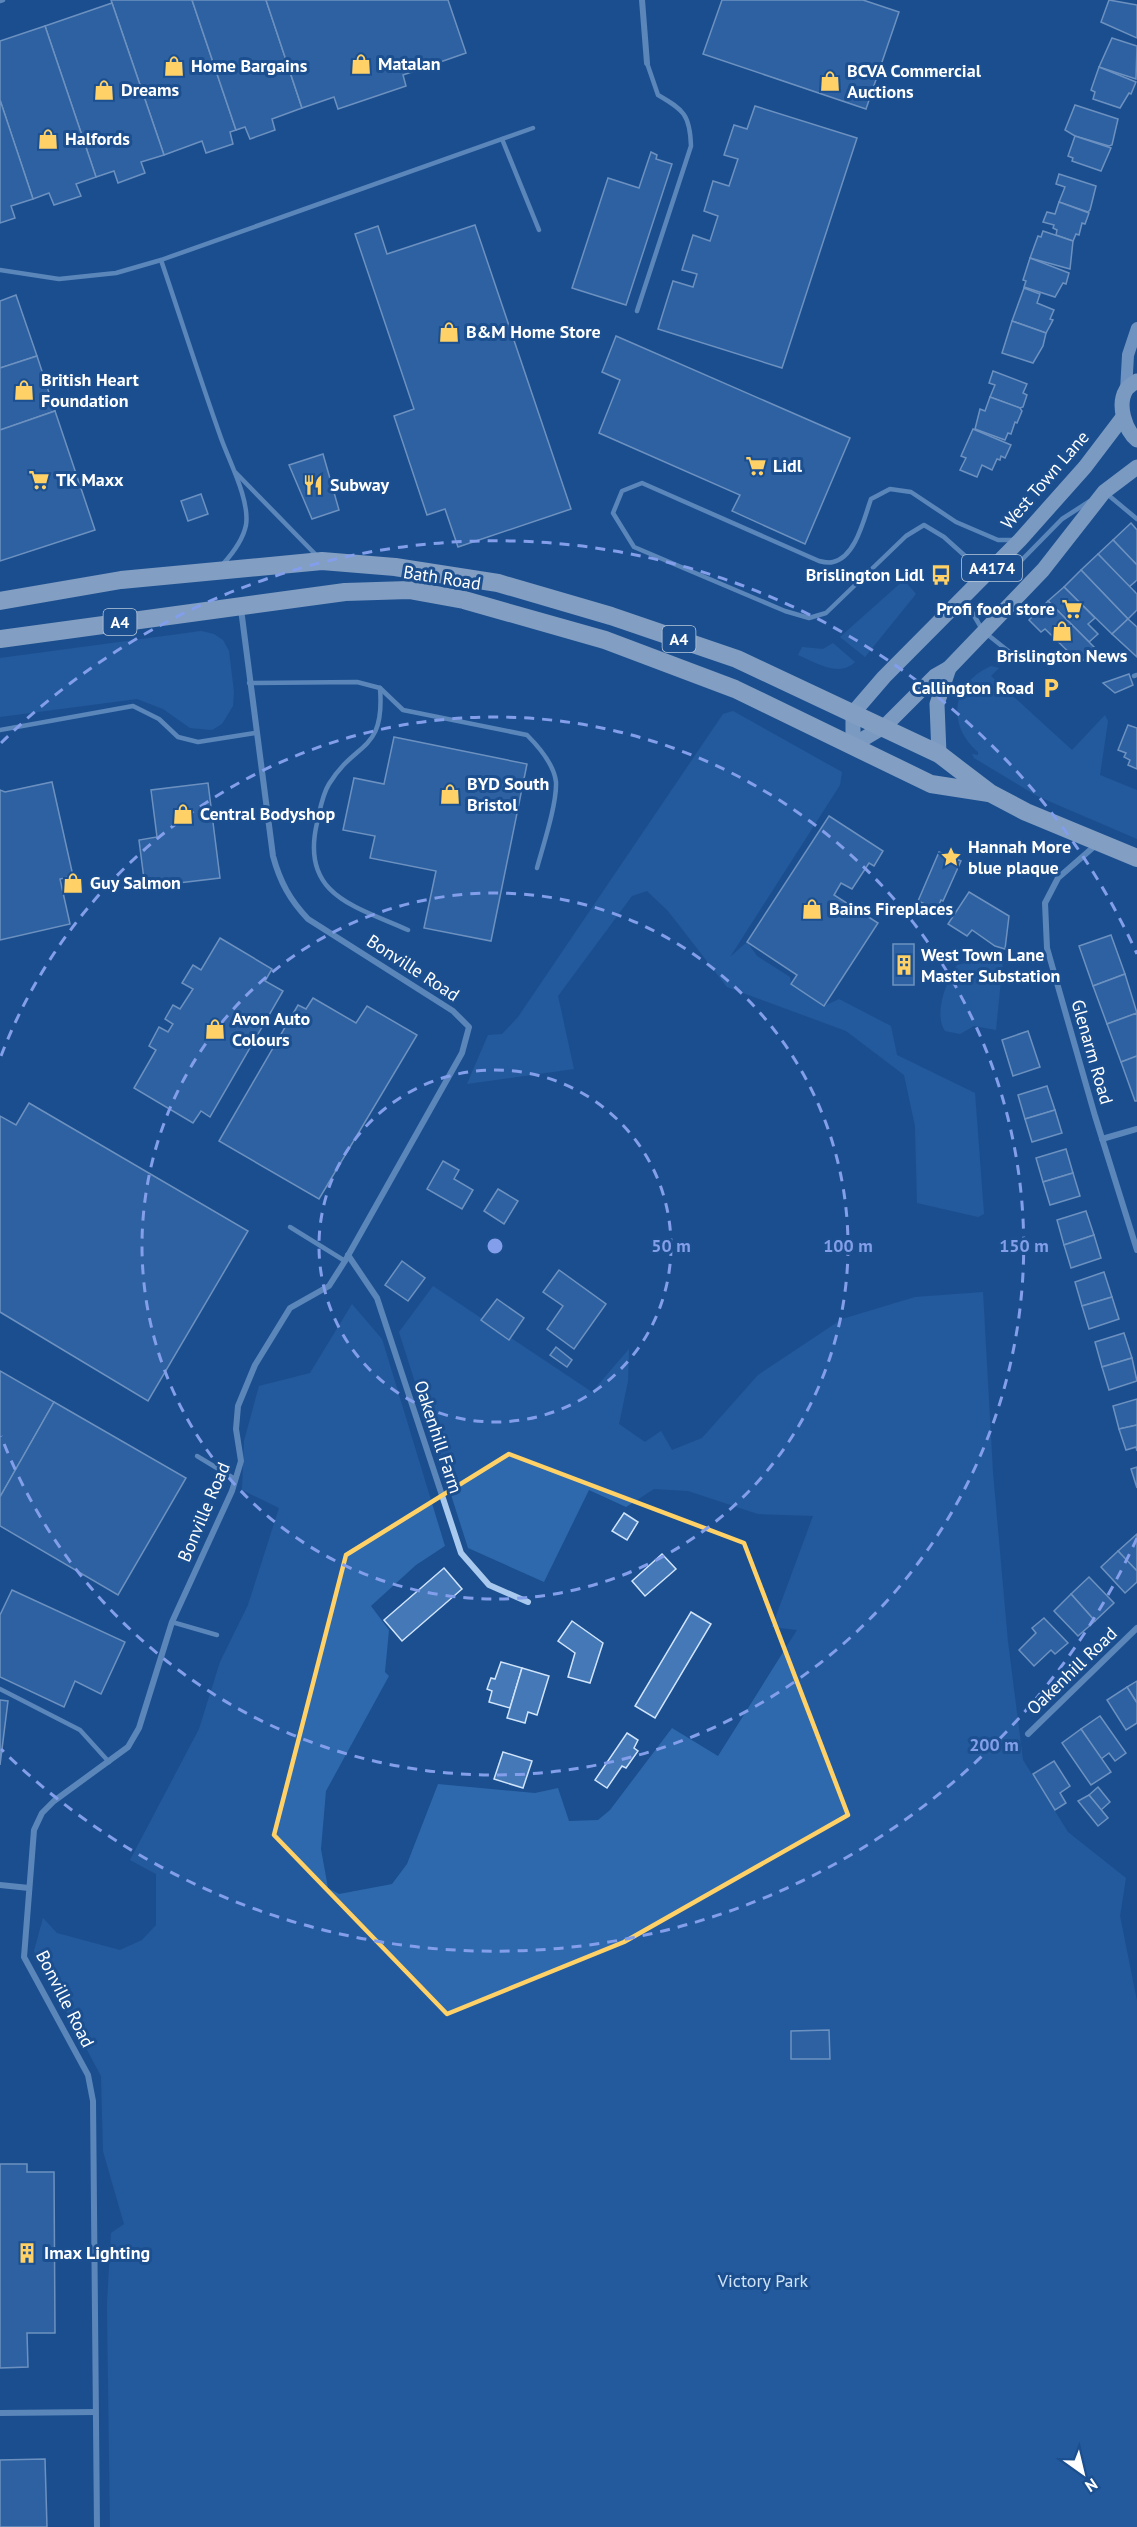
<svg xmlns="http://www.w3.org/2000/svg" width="1137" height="2527" font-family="'PT Sans',sans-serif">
<rect width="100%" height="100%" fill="#1b4f8f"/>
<g fill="#2e69ad">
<polygon points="904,580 916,594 865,657 840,637"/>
<polygon points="201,631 214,634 223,640 229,651 234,692 233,706 222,724 212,730 190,728 163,709 137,699 0,717 0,658"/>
<path d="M 833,643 L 855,662 C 839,678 815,662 798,655 L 802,647 L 823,649 Z"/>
<path d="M 991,666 L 999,668 L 991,676 L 1072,750 L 1105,715 L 1108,721 L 1100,775 L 1137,790 L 1137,839 L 1037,796 L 974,758 L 972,754 L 978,755 L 978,752 C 946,725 952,683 991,666 Z"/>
<polygon points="733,711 842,772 840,785 730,957 747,942 757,956 790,977 791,984 824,1006 839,999 891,1026 897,1055 975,1093 984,1214 978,1217 917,1203 915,1126 904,1075 846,1031 727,987 668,911 647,891 632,896 558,996 574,1069 467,1084 488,1035 502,1034 518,1017 723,714"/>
<path d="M 982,959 L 1003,960 L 996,1030 L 974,1026 L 960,1034 L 945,1031 C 933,1013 947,981 957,965 Z"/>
<polygon points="433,1286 592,1392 629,1349 628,1381 619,1424 645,1442 661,1431 672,1450 702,1438 758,1375 842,1319 915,1297 983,1292 993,1473 1008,1642 1023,1760 1068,1832 1126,1878 1120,1916 1137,2001 1137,2527 110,2527 107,2305 111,2233 124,2224 103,2151 101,2076 34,1951 43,1918 57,1933 120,1950 142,1940 156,1925 156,1874 130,1860 199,1729 220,1662 248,1605 279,1508 242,1490 244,1441 259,1386 310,1373 352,1304 382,1339 445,1546 416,1565 371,1606 389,1630 385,1672 389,1676 326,1791 321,1849 328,1888 339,1894 392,1884 407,1864 438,1784 535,1793 558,1788 569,1821 598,1820 610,1810 672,1728 718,1756 797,1630 772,1627 813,1516 758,1514 688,1491 654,1489 626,1507 589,1490 544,1582 468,1548 399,1332"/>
</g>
<g fill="#4478b7" stroke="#cfe3fa" stroke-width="1.5">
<polygon points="111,0 192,0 236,130 230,132 233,144 206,153 202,141 164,155"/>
<polygon points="192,0 266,0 302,108 272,119 275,130 250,139 245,127 236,130"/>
<polygon points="266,0 448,0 466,53 403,75 406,86 338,109 334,97 302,108"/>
<polygon points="722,0 863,0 899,12 866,109 703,54"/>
<polygon points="1109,0 1137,5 1137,38 1101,22"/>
<polygon points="112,3 164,155 141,162 145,173 118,183 114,171 96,177 45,26"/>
<polygon points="45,26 96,177 76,184 81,196 54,205 49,193 33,199 0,100 0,41"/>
<polygon points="1112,38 1137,46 1136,79 1099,67"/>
<polygon points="1099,67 1136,82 1131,94 1129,93 1120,108 1093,99 1095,92 1091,90"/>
<polygon points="0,100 33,199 11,206 15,218 0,223"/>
<polygon points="1075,105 1118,119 1112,145 1109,146 1075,136 1065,130"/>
<polygon points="755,106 857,138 782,368 658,329 673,281 693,287 697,274 682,270 693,235 710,241 718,216 704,211 713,181 729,186 738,159 724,155 734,125 747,129"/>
<polygon points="1075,136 1111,148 1101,171 1072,161 1073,158 1068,156"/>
<polygon points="651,152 657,155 656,159 672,164 626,305 572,288 608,178 639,188"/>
<polygon points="1059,174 1096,186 1090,210 1088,212 1059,202 1065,187 1056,184"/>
<polygon points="1059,202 1089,213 1085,224 1082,223 1079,235 1076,234 1073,241 1056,235 1057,230 1053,228 1054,225 1043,222 1047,212 1055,214"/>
<polygon points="475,225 571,509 458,547 445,509 427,515 394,416 414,409 355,234 378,226 387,254"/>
<polygon points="1043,231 1073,241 1070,269 1030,258 1038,236 1041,237"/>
<polygon points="1030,258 1069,273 1066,284 1063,283 1055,297 1024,287 1026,281 1023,280"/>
<polygon points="1024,288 1040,294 1037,303 1054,310 1050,319 1053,320 1046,333 1012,321"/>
<polygon points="16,295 37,356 0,368 0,301"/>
<polygon points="1012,321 1046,333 1043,346 1033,363 1002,353"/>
<polygon points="616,336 850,438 805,544 732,511 740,495 599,433 620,380 602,372"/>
<polygon points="37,356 55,411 0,430 0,368"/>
<polygon points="993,371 1027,384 1023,393 1027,395 1023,407 1020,408 990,397 995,385 989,383"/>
<polygon points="990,397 1020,408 1022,411 1017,423 1015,422 1011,434 1008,433 1005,440 975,429 980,409 985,411"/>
<polygon points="55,411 95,530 0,561 0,430"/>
<polygon points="973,429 1011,445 1005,458 1001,456 1000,460 997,459 992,470 982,465 977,477 960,470 966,458 961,456"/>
<polygon points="323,454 339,510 312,519 289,465"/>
<polygon points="201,494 208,514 188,521 181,501"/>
<polygon points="1131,523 1137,530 1137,565 1113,540"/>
<polygon points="1113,540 1137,565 1137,580 1129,587 1098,554"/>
<polygon points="1098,554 1137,594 1137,610 1128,619 1081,570"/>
<polygon points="1081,570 1128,619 1112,634 1064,587"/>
<polygon points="1064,587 1095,618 1088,624 1098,634 1089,642 1048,601"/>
<polygon points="1048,601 1096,649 1080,663 1045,629 1041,632 1029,620"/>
<polygon points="1128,619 1137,627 1137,657 1112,634"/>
<polygon points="1129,674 1133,685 1115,693 1103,683"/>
<polygon points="1128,725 1137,728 1137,769 1128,765 1130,760 1124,757 1126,753 1118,750"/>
<polygon points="394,737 527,764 491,941 424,928 436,871 370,858 375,836 343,830 354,778 384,784"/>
<polygon points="52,782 73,876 60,879 70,924 0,940 0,790 5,792"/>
<polygon points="208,783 220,878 145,887 139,840 157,837 151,790"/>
<polygon points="829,816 883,851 874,866 869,863 852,889 841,883 834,895 878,923 824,1006 791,984 797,975 747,942"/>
<polygon points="939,852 961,861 943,901 941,900 937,909 918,901"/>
<polygon points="969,892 1009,916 1005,949 995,946 972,930 967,936 948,924"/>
<polygon points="1111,935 1125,974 1093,986 1079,946"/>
<polygon points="220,938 272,969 265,981 283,991 210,1117 201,1111 193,1123 134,1088 156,1050 149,1046 159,1027 168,1032 173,1024 165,1019 173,1005 180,1009 193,989 182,983 193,965 201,970"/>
<rect x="893" y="944" width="21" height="41"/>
<polygon points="1125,974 1137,1013 1107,1024 1093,986"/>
<polygon points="313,998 356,1023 367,1006 417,1035 319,1199 219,1141 298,1005 306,1009"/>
<polygon points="1137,1013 1137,1056 1121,1062 1107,1024"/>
<polygon points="1028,1031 1040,1067 1013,1076 1002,1040"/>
<polygon points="1137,1056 1137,1101 1135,1101 1121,1062"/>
<polygon points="1047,1086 1055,1110 1025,1119 1018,1095"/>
<polygon points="29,1103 248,1231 148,1401 0,1312 0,1116 16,1125"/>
<polygon points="1055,1110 1062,1133 1032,1142 1025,1119"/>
<polygon points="1066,1149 1073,1173 1043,1182 1036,1158"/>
<polygon points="443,1161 459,1170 454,1179 473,1190 462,1209 427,1189"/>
<polygon points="1073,1173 1080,1196 1050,1205 1043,1182"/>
<polygon points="498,1189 518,1201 504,1224 484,1211"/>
<polygon points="1086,1211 1094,1235 1064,1245 1057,1220"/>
<polygon points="1094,1235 1101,1258 1071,1268 1064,1245"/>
<polygon points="402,1261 425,1278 408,1301 385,1285"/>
<polygon points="559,1270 606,1304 574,1349 547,1329 563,1306 543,1292"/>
<polygon points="1104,1272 1112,1297 1082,1306 1075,1282"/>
<polygon points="1112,1297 1119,1319 1089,1329 1082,1306"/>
<polygon points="497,1299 524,1318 509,1340 481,1320"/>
<polygon points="1124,1333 1132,1358 1102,1367 1095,1342"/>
<polygon points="556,1347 572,1360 567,1367 550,1355"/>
<polygon points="1132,1358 1137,1381 1109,1390 1102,1367"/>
<polygon points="0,1371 54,1402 0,1497"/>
<polygon points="1137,1399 1137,1425 1119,1429 1113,1406"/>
<polygon points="54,1402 186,1478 118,1595 0,1526 0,1497"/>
<polygon points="1137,1425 1137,1451 1136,1447 1126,1450 1119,1429"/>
<polygon points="1137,1467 1137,1488 1131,1469"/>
<polygon points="624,1513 638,1522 627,1540 612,1531"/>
<polygon points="1137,1534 1137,1571 1118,1551"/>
<polygon points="1118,1551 1137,1571 1137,1582 1125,1593 1101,1567"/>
<polygon points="662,1554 676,1569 645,1596 632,1581"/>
<polygon points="444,1568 462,1589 402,1641 384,1620"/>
<polygon points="1089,1577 1114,1603 1095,1621 1071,1594"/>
<polygon points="12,1590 125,1642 101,1694 75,1681 64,1707 0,1677 0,1615"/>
<polygon points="1071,1594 1095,1621 1078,1636 1054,1611"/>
<polygon points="691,1612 711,1624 655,1718 635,1706"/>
<polygon points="1044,1618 1068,1643 1055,1654 1051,1650 1034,1666 1019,1650 1036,1633 1032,1628"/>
<polygon points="572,1621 603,1643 590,1683 568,1677 575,1653 558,1641"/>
<polygon points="501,1662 522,1668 510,1708 489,1702 492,1691 487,1689 491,1678 495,1679"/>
<polygon points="522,1668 549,1676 537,1715 528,1712 525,1723 507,1718"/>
<polygon points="1137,1681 1137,1703 1127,1687"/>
<polygon points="1127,1687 1137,1703 1137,1723 1126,1730 1107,1700"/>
<polygon points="0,1700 8,1701 0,1765"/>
<polygon points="1100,1716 1126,1753 1115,1761 1109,1753 1101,1759 1081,1729"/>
<polygon points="1081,1729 1111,1772 1091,1785 1062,1743"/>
<polygon points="627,1733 638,1740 634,1748 638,1751 626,1768 622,1766 607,1788 595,1780"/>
<polygon points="503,1752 532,1761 523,1788 494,1779"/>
<polygon points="1054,1761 1070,1786 1060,1793 1066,1803 1055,1810 1033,1774"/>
<polygon points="1098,1787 1110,1802 1101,1810 1089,1795"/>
<polygon points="1089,1795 1108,1818 1098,1826 1078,1801"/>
<polygon points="829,2030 830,2059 791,2059 791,2031"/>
<polygon points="0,2164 27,2164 27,2172 54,2172 55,2333 27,2333 28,2367 0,2368"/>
<polygon points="45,2459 47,2527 0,2527 0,2460"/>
</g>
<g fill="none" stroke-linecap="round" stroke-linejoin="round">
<g stroke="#a9c9ee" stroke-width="4.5">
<polyline points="0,1 3,0"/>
<polyline points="502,139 539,230"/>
<polyline points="0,270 59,279 116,273 161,260"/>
<path d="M 637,311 L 691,146 C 690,115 684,110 658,95 L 647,63"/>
<polyline points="236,473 318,557"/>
<polyline points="1107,494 1137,519"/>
<path d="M 223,564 C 233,553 243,540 246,525 C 250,500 229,461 221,438 C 200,379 181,319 161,260 L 533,128"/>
<path d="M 984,573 L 944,537 L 924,525 L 906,536 L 826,613 L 809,618 L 785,611 L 634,547 L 613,513 L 622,491 L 642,483 L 819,561 C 823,562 829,563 833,562 C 856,557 864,518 871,499 L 890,489 L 911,492 L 956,522 L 998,540 L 1013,540"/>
<polyline points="992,574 1008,574 1062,519 1090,501"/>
<polyline points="965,600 983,631 1012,654"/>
<polyline points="1134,676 1137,675"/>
<path d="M 249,683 L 357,682 L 380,688 C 385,753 356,740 329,784 C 322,795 320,810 317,823 C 300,895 354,906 408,930"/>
<path d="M 380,688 L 403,710 L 527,735 C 539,747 554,764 556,782 C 557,804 543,846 537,868"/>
<polyline points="0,730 133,706 159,719 178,737 198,742 255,733"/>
<polyline points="290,1227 345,1261"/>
<polyline points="197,1456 235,1479"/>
<polyline points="172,1622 217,1635"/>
<polyline points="0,1689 80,1730 109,1762"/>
</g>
<g stroke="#a9c9ee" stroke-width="6">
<polyline points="642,0 647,63"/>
<polyline points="1097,844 1058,878 1045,903 1047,948 1095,1116 1137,1250"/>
<polyline points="1102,1139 1137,1129"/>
<polyline points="348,1255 377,1298 461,1553 489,1585 528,1602"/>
<polyline points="1028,1734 1137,1628"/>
<polyline points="0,1885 29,1888"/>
<polyline points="0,2413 95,2412"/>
<path d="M 97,2527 L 93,2101 L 88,2075 L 24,1957 L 34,1830 L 42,1813 L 54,1801 L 128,1747 L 139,1728 L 172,1622 L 232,1491 L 241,1461 L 236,1429 L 238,1406 L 255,1365 L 290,1308 L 329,1286 L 345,1261 L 462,1053 L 469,1027 L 453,1011 L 308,919 C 290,900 280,882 273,856 L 241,609"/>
</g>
<polyline stroke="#d6e6fa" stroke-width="12" points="1126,391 1128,355 1137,328"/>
<g stroke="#f0f6ff" stroke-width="15">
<path d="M 1137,381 C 1134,383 1128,387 1126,390 C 1117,405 1125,430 1137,440"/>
<polyline points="853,745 853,713 884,677 1020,540 1085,467 1123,417"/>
<polyline points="853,745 885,726 935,676 949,668 1043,570 1104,492 1137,467"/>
<polyline points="939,754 937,704 949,668"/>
</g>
<g stroke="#fff" stroke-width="18">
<polyline points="0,601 121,580 322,561 395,567 498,583 611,616 737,659 939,754 990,793 1026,812 1137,858"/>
<polyline points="0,639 345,592 409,590 464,600 605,640 735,689 931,784 989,793"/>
</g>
</g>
<path d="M0 0H1137V2527H0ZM 509,1454 L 744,1543 L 848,1815 L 624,1942 L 447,2014 L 274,1835 L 346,1555 Z" fill="#1b4f8f" fill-opacity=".55" fill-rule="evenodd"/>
<path fill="none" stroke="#ffd166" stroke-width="4.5" stroke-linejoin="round" d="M 509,1454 L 744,1543 L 848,1815 L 624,1942 L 447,2014 L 274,1835 L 346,1555 Z"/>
<g fill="none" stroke="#839eea" stroke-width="3" stroke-dasharray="10 8">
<circle cx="495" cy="1246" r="176"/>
<circle cx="495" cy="1246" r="353"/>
<path d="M1 1056A529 529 0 1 1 1 1436"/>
<path d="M1137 1538A705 705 0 0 1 1 1749M1 743A705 705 0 0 1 1137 954"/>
</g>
<defs>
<g id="shop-bare" transform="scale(1.62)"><path d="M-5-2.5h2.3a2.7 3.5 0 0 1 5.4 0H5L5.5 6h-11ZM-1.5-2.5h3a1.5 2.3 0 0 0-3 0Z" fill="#ffd166" stroke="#1b4f8f" stroke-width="2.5" paint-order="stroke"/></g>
<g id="supermarket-bare" transform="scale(1.62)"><path d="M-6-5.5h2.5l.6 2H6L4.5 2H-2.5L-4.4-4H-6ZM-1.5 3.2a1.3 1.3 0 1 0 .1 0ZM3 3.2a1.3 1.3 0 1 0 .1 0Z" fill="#ffd166" stroke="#1b4f8f" stroke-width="2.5" paint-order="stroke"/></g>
<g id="restaurant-bare" transform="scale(1.62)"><path d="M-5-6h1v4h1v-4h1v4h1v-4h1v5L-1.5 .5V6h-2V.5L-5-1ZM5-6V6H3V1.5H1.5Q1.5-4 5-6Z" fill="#ffd166" stroke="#1b4f8f" stroke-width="2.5" paint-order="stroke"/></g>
<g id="bus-bare" transform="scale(1.62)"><path d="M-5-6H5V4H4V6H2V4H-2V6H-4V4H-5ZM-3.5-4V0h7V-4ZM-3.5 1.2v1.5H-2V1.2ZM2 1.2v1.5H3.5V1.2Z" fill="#ffd166" stroke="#1b4f8f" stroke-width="2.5" paint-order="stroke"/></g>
<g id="parking-bare" transform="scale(1.62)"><path d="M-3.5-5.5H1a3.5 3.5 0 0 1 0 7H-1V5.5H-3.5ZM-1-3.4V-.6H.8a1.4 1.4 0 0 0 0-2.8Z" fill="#ffd166" stroke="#1b4f8f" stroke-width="2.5" paint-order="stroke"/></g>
<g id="sight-bare" transform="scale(1.62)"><path d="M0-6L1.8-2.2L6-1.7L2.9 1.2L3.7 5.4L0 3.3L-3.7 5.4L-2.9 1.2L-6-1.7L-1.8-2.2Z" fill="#ffd166" stroke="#1b4f8f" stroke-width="2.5" paint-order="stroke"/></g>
<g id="building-bare" transform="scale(1.62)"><path d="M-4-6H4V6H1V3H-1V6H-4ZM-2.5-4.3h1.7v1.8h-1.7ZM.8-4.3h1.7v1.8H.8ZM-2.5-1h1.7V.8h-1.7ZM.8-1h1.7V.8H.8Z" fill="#ffd166" stroke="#1b4f8f" stroke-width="2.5" paint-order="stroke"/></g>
</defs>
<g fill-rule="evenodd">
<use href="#shop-bare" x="361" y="64"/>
<use href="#shop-bare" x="174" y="66"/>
<use href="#shop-bare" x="830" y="81"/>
<use href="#shop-bare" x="104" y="90"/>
<use href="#shop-bare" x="48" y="139"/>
<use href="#shop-bare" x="449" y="332"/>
<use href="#shop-bare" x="24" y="390"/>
<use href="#supermarket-bare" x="756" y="466"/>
<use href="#supermarket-bare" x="39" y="480"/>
<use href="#restaurant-bare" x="313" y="485"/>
<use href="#bus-bare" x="941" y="575"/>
<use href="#supermarket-bare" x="1072" y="609"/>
<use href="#shop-bare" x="1062" y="631"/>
<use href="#parking-bare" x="1051" y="688"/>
<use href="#shop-bare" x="450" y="794"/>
<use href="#shop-bare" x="183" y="814"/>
<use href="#sight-bare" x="951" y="857"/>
<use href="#shop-bare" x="73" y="883"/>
<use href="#shop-bare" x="812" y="909"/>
<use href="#building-bare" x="904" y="965"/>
<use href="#shop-bare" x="215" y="1029"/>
<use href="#building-bare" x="27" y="2253"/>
</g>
<g text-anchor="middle" stroke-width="6" stroke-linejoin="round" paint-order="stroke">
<g fill="#1b4f8f" stroke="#bbcadd" stroke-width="1.5">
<rect x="962" y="555" width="60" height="26" rx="4.5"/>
<rect x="103.5" y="609" width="33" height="26" rx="4.5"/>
<rect x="662.5" y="626" width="33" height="26" rx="4.5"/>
</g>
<g font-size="16" font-weight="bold" fill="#fff">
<text x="992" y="574">A4174</text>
<text x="120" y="628">A4</text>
<text x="679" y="645">A4</text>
</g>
<g font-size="18" font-weight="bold" fill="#fff" stroke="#1b4f8f" text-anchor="start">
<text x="378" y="70">Matalan</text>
<text x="191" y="72">Home Bargains</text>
<text x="847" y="77">BCVA Commercial<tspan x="847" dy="21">Auctions</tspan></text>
<text x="121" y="96">Dreams</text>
<text x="65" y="145">Halfords</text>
<text x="466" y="338">B&amp;M Home Store</text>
<text x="41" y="386">British Heart<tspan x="41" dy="21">Foundation</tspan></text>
<text x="773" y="472">Lidl</text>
<text x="56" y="486">TK Maxx</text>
<text x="330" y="491">Subway</text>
<text x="924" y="581" text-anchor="end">Brislington Lidl</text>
<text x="1055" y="615" text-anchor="end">Profi food store</text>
<text x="1062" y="662" text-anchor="middle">Brislington News</text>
<text x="1034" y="694" text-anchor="end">Callington Road</text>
<text x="467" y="790">BYD South<tspan x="467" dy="21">Bristol</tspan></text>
<text x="200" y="820">Central Bodyshop</text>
<text x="968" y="853">Hannah More<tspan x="968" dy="21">blue plaque</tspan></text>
<text x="90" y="889">Guy Salmon</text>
<text x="829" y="915">Bains Fireplaces</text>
<text x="921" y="961">West Town Lane<tspan x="921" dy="21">Master Substation</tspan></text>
<text x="232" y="1025">Avon Auto<tspan x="232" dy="21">Colours</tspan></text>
<text x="44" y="2259">Imax Lighting</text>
</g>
<g font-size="18" fill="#fff" stroke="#1b4f8f">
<text transform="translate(1045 480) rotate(-49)" y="6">West Town Lane</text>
<text transform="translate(442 578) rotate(9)" y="6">Bath Road</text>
<text transform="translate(413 968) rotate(33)" y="6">Bonville Road</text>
<text transform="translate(1092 1052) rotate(74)" y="6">Glenarm Road</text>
<text transform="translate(438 1437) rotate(72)" y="6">Oakenhill Farm</text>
<text transform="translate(204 1512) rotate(-67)" y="6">Bonville Road</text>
<text transform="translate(1072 1671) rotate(-44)" y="6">Oakenhill Road</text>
<text transform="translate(65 1999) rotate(63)" y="6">Bonville Road</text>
</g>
<g font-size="18" fill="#cfe3fa" stroke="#1b4f8f">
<text x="763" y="2287">Victory Park</text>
</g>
</g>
<circle cx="495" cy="1246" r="9" fill="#839eea" stroke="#1b4f8f" stroke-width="3"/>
<g font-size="18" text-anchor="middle" font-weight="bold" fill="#839eea" stroke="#1b4f8f" stroke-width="6" stroke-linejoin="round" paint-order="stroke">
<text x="671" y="1252">50 m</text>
<text x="848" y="1252">100 m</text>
<text x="1024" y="1252">150 m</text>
<text x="994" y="1751">200 m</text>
</g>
<g transform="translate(1083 2473) rotate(146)" stroke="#1b4f8f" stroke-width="4.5" paint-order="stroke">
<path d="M0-4.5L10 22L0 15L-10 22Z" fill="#ffffff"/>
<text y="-9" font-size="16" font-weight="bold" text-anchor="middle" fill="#ffffff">N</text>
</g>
</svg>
